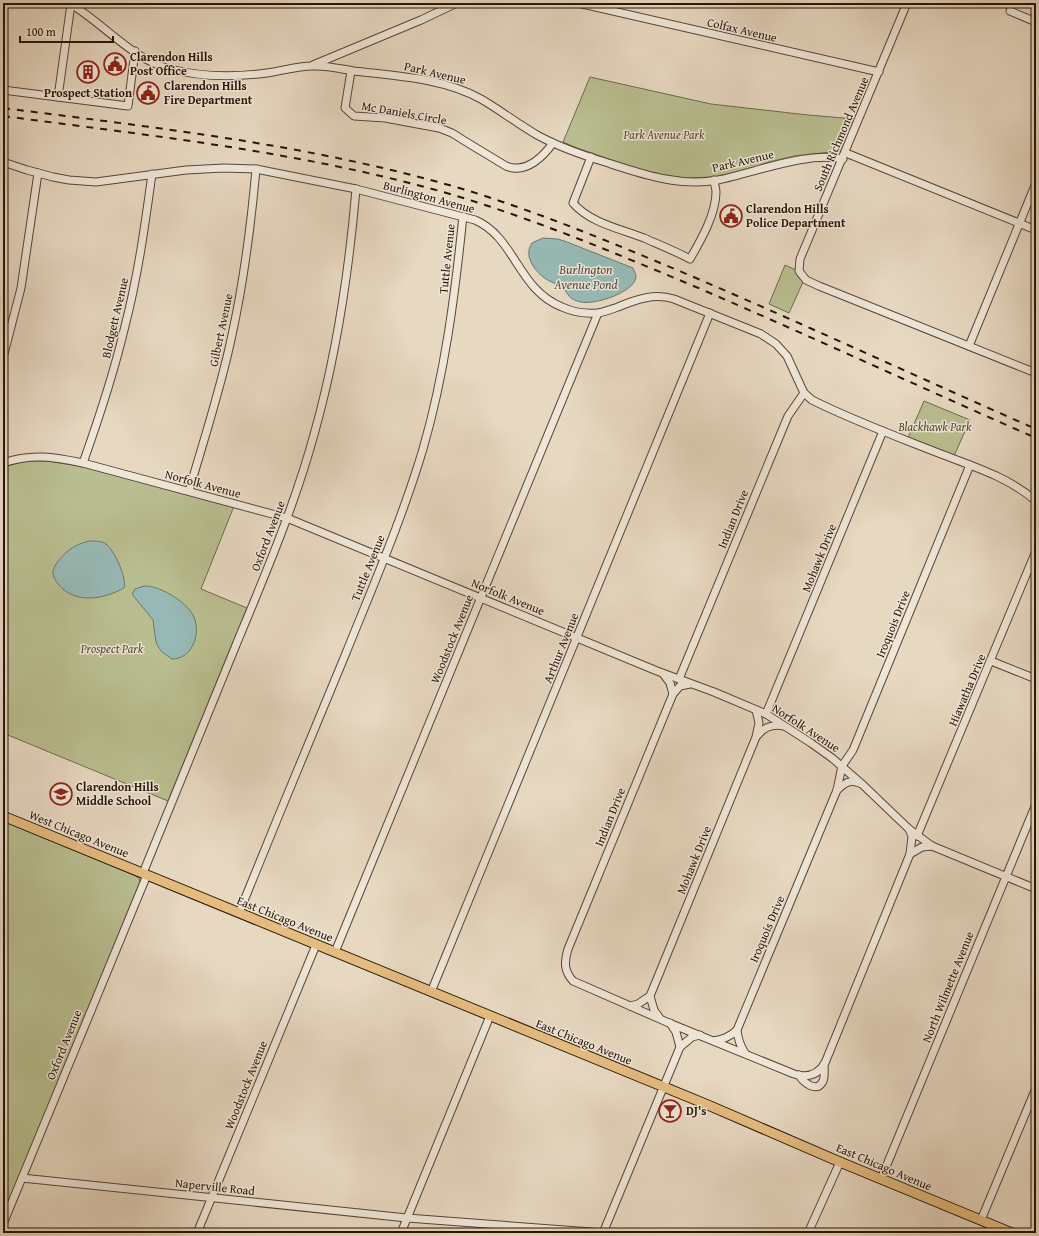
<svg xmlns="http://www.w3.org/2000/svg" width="1039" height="1236" font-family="'Gentium Book Plus',serif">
<rect width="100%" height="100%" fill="#e7d8c1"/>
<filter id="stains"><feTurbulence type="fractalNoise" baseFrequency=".005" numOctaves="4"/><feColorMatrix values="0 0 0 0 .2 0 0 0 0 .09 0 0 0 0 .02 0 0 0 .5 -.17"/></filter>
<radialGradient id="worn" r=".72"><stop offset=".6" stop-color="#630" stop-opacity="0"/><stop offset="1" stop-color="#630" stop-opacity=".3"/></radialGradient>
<g fill="#b9be90" stroke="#70694b">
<polygon points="590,77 711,104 808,115 856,119 843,149 840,151 794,156 769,162 743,171 715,177 684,178 654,174 641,170 577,148 563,142"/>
<polygon points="785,265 796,270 798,277 803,282 789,313 769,304"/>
<polygon points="924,401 970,420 954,456 908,438"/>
<polygon points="26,461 48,461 79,466 234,506 201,589 247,608 168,801 3,733 3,467"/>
<polygon points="3,821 134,875 139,878 140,882 3,1216"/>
</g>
<g fill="#97b9b5" stroke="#6b776f">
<path d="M 543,238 L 558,239 L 567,242 L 633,268 C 634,271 636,274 636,277 C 634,293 594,305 581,302 C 567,299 570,294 562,288 C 557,284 551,282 546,279 C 538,274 527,261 529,251 C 529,248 531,245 532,243 Z"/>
<path d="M 90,541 C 96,541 102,541 106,544 C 115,551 127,579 124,588 C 104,599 75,605 58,584 C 56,581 53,577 53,573 C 52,565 68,549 76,546 C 80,543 86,542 90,541 Z"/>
<path d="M 144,586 C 160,585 191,604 195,620 C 200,637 191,659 172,659 L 162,652 L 159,648 L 156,642 L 153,620 L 132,594 L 135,589 Z"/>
</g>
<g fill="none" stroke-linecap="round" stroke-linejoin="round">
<g stroke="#584535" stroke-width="9">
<g id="minor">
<path d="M 69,3 C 102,22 133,60 170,69 C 201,77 236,77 267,73 C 282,71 297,66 312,66 C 326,65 341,69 354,71 C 397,76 443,78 481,99 C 500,110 518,124 537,135 C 559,147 582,155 605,162 C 642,174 678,187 718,180 C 754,173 807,151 843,159"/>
<polyline points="578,3 879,72"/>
<polyline points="907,3 800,259 799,271 806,280 819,286 1036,373"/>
<polyline points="1010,11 1036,22"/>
<polyline points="313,65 421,20 457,3"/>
<path d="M 351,71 L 345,108 L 354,116 L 385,118 L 439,128 L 452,133 L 468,143 L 506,166 C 526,174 542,158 553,143"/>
<polyline points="3,90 128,106 135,51"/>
<polyline points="58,97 71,4"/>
<polyline points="846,153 1036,230"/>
<path d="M 591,157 L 573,203 C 590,223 621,229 644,238 C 660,245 675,251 690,259 C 701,240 716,214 716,192 C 716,188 714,184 714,180"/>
<path d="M 3,162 L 27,170 L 53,177 L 69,180 L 96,182 L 186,170 L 224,168 L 256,169 L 356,189 L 475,220 C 515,237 518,290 562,307 C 573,312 586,314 598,313 C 605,312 612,309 618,307 C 637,299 655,293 674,299 L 761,334 L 776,344 L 787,356 L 804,393 L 812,400 C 854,421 898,437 941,454 C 975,467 1008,477 1036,501"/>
<polyline points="969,346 1036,183"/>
<polyline points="3,358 21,288 38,173"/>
<path d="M 3,463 C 32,453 54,457 83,463 L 287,518 L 657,671 L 714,692 L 766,714 L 811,743 L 832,758 L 863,785 L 909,829 L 932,846 L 1036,889"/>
<path d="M 83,463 C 99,418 114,373 125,326 C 138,276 145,225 152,174"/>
<path d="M 189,491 C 204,439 221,388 232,335 C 244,280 251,225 256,169"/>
<polyline points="991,661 1036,679"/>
<path d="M 664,675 L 670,683 L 673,694 L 568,949 C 564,962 564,971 573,981 L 669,1023 L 794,1074 C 807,1078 818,1075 825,1063 L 910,854 L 912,836 L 909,829"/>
<polyline points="679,679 788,416 804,393"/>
<polyline points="673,694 680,686 690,684"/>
<polyline points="766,714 883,431"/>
<path d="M 758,735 C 764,727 774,724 784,726"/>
<path d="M 837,790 C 845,783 850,779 859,783"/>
<polyline points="917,836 1036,551"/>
<polyline points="910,854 922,847 932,846"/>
<path d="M 143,873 C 174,797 205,721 236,645 C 265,575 295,505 315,431 C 337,352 349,271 356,189"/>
<path d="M 239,913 C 274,826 310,740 346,653 C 373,586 402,519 423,449 C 445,373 455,295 463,216"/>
<polyline points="335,952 598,313"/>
<polyline points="431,992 710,313"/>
<polyline points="650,996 654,1010 659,1017"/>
<polyline points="630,1006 638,1004 650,996 756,737 759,723 756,710"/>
<polyline points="670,1023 676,1032 680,1047"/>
<path d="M 737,1030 C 738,1039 740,1046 745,1053"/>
<path d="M 714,1041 C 723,1039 730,1037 737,1030 L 837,790 L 842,766 L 853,750 L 970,465"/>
<path d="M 799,1075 C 803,1082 817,1094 823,1081 C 825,1077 824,1069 824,1064"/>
<polyline points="22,1178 407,1218 605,1233"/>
<polyline points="881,1179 1036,804"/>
<polyline points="981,1220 1036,1088"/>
<polyline points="3,1224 147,875"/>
<polyline points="197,1233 316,945"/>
<polyline points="401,1233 490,1016"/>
<polyline points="603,1233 680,1047 692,1037 700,1035"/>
<polyline points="808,1233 840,1162"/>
</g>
</g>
<g stroke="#281406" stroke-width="11">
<polyline id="major" points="3,816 708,1105 840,1162 1012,1233"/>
</g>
<use href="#minor" stroke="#efe6d7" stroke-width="7"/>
<use href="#major" stroke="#e4bc80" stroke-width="9"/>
<g stroke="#281406" stroke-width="2" stroke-dasharray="7 7" stroke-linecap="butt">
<path d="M 3,108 C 158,128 315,145 466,190 C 544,214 620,246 696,278 C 810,327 922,379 1036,429"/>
<path d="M 3,116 C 153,136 304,152 450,194 C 534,219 615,253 696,287 C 810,336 922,388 1036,438"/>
</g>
</g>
<defs>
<g id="civic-ring" transform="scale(1.15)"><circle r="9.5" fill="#efe6d7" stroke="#8f2418" stroke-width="1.5"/><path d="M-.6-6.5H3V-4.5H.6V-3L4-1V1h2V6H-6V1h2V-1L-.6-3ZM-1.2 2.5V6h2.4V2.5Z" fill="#8f2418"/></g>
<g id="building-ring" transform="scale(1.15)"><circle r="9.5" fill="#efe6d7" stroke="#8f2418" stroke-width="1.5"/><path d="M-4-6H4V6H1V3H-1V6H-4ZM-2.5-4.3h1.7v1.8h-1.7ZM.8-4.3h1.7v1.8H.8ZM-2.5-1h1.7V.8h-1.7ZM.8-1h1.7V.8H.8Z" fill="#8f2418"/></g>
<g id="school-ring" transform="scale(1.15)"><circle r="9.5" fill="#efe6d7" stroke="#8f2418" stroke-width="1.5"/><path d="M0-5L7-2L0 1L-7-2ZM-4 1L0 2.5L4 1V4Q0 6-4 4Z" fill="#8f2418"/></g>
<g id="bar-ring" transform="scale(1.15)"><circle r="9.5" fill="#efe6d7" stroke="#8f2418" stroke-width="1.5"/><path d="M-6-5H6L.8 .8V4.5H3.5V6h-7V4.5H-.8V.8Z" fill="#8f2418"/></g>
</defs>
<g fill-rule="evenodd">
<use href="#civic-ring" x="115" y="64"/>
<use href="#building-ring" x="88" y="72"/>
<use href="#civic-ring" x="148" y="93"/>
<use href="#civic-ring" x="731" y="216"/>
<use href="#school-ring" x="61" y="794"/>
<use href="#bar-ring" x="670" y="1111"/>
</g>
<g text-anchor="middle" stroke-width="3" stroke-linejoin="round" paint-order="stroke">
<g font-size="12" fill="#281406" stroke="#efe6d7">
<text transform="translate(742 30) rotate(13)" y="4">Colfax Avenue</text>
<text transform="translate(435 73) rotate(13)" y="4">Park Avenue</text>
<text transform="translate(404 113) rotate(10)" y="4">Mc Daniels Circle</text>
<text transform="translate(841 134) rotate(-67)" y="4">South Richmond Avenue</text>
<text transform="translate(743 161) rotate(-13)" y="4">Park Avenue</text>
<text transform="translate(429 197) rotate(15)" y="4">Burlington Avenue</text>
<text transform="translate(447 259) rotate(-84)" y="4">Tuttle Avenue</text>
<text transform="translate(115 318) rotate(-77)" y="4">Blodgett Avenue</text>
<text transform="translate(221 330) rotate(-78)" y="4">Gilbert Avenue</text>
<text transform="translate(203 484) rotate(15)" y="4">Norfolk Avenue</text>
<text transform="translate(733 519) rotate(-68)" y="4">Indian Drive</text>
<text transform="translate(268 536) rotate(-69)" y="4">Oxford Avenue</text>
<text transform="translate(819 558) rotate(-68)" y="4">Mohawk Drive</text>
<text transform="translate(368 568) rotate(-68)" y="4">Tuttle Avenue</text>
<text transform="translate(508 597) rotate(22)" y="4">Norfolk Avenue</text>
<text transform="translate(893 624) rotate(-68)" y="4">Iroquois Drive</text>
<text transform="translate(452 639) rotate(-68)" y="4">Woodstock Avenue</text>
<text transform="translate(561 648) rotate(-68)" y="4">Arthur Avenue</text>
<text transform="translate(967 690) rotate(-67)" y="4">Hiawatha Drive</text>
<text transform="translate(806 728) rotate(33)" y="4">Norfolk Avenue</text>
<text transform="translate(610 817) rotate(-68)" y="4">Indian Drive</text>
<text transform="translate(79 834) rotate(22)" y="4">West Chicago Avenue</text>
<text transform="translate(694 860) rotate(-68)" y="4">Mohawk Drive</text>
<text transform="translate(285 919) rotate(22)" y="4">East Chicago Avenue</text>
<text transform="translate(767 929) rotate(-67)" y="4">Iroquois Drive</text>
<text transform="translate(948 987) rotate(-68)" y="4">North Wilmette Avenue</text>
<text transform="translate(584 1042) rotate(22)" y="4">East Chicago Avenue</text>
<text transform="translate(64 1045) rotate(-68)" y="4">Oxford Avenue</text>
<text transform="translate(246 1085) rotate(-68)" y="4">Woodstock Avenue</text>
<text transform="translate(884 1167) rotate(23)" y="4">East Chicago Avenue</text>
<text transform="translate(215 1187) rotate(6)" y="4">Naperville Road</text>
</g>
<g font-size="12" font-weight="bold" fill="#281406" stroke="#efe6d7" text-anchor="start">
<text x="130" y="61">Clarendon Hills<tspan x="130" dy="14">Post Office</tspan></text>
<text x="164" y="90">Clarendon Hills<tspan x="164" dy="14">Fire Department</tspan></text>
<text x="88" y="97" text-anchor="middle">Prospect Station</text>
<text x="746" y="213">Clarendon Hills<tspan x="746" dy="14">Police Department</tspan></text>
<text x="76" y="791">Clarendon Hills<tspan x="76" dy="14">Middle School</tspan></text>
<text x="686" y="1115">DJ's</text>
</g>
<g font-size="12" font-style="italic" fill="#54472f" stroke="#efe6d7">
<text x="664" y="139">Park Avenue Park</text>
<text x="935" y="431">Blackhawk Park</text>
<text x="112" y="653">Prospect Park</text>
</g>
<g font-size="13" font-style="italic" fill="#4f4e43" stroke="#efe6d7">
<text x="586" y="274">Burlington<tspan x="586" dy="15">Avenue Pond</tspan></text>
</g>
</g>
<rect width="1039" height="1236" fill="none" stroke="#e7d8c1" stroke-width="16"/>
<rect x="4" y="4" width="1031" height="1228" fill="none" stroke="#281406" stroke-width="2"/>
<rect x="8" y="8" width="1023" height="1220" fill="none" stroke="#281406"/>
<path d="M20 36v6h93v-6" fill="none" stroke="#281406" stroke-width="2"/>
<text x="26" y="36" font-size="12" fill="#281406" stroke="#efe6d7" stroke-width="3" paint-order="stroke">100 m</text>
<rect width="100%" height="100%" filter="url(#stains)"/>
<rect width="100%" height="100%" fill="url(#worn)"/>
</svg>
